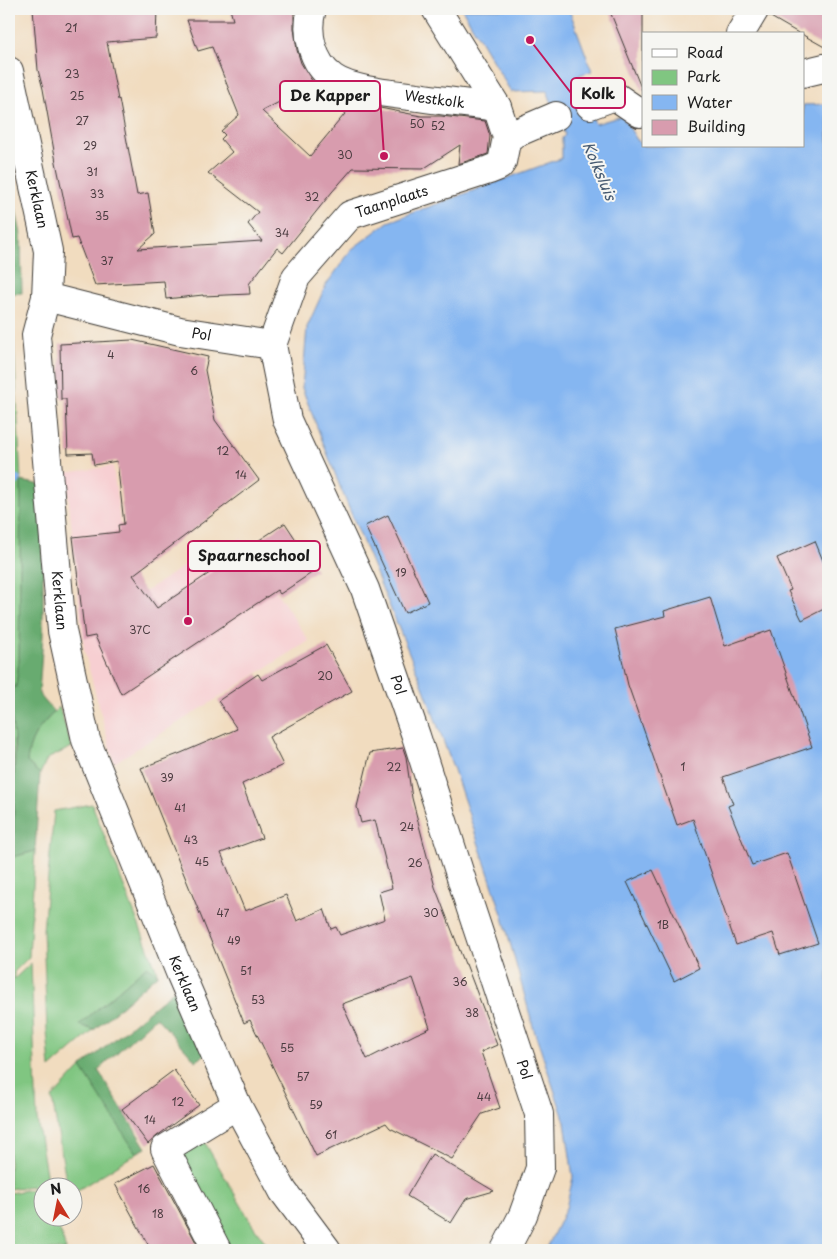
<svg xmlns="http://www.w3.org/2000/svg" width="837" height="1259" font-family="'Playpen Sans',sans-serif">
<rect width="100%" height="100%" fill="#f6f6f2"/>
<filter id="ink" filterUnits="userSpaceOnUse"><feTurbulence type="fractalNoise" baseFrequency=".02" numOctaves="2"/><feDisplacementMap in="SourceGraphic" scale="10" xChannelSelector="R" yChannelSelector="G"/><feConvolveMatrix kernelMatrix="1 2 1 2 8 2 1 2 1" color-interpolation-filters="sRGB"/></filter>
<filter id="wash" filterUnits="userSpaceOnUse"><feTurbulence type="fractalNoise" baseFrequency=".0096" numOctaves="4" result="noise"/><feDisplacementMap in="SourceGraphic" scale="20" xChannelSelector="R" yChannelSelector="G"/><feGaussianBlur stdDeviation="1.12" result="paint"/><feColorMatrix in="noise" values="0 0 0 0 0 0 0 0 0 0 0 0 0 0 0 0 0 1.4 0 .05"/><feComposite in="paint" operator="in"/></filter>
<g filter="url(#wash)">
<rect width="100%" height="100%" fill="#f1dcbf"/>
<polygon fill="#f7cfd2" points="113,466 130,602 206,551 211,558 241,538 309,641 114,763 84,650 66,473"/>
<g fill="#80c681" stroke="#4e714e">
<polygon points="9,323 13,325 21,481 19,660 16,687 9,687"/>
<path d="M 59,707 L 72,747 L 47,759 L 40,774 L 27,762 C 30,735 41,726 59,707 Z"/>
<polygon points="9,715 12,720 14,732 13,857 35,851 29,957 14,972 14,979 31,963 37,1119 48,1186 42,1186 42,1216 56,1217 66,1250 9,1250 9,1193 33,1189 32,1186 9,1189"/>
<polygon points="92,804 158,974 147,966 80,1024 94,1030 50,1068 47,1031 43,930 54,811"/>
<polygon points="81,1067 137,1153 73,1193 72,1186 67,1186 52,1098"/>
<polygon points="204,1141 252,1224 271,1250 228,1250 179,1156"/>
</g>
<g fill="#68ab6f" stroke="#426446">
<polygon points="9,176 21,234 22,293 9,294"/>
<path d="M 21,481 L 43,485 L 43,636 L 39,694 L 54,712 C 38,729 30,737 27,762 L 40,774 L 35,851 L 13,857 L 15,749 L 12,720 L 9,715 L 9,687 L 16,687 L 19,660 Z"/>
<polygon points="147,966 158,974 94,1030 79,1025"/>
<polygon points="178,987 207,1052 196,1061 156,1017 98,1070 146,1148 136,1153 81,1067"/>
</g>
<polygon fill="#85b6f1" stroke="#506986" points="462,9 569,9 592,71 579,75 595,124 622,116 639,143 643,142 643,146 803,146 803,105 828,104 828,1250 546,1250 566,1208 573,1177 565,1122 534,1030 503,917 454,770 424,689 339,484 302,388 307,327 326,285 352,249 388,222 562,158 562,138 565,135 547,91 511,92"/>
<g fill="none" stroke-linecap="round" stroke-linejoin="round">
<polyline stroke="#85b6f1" stroke-width="10" points="9,481 16,480"/>
</g>
<g id="blocks">
<g fill="#d89cae" fill-rule="evenodd">
<polygon points="33,9 157,9 156,38 107,42 118,100 119,99 137,195 148,193 155,234 138,249 262,241 248,224 258,212 208,173 232,152 221,139 225,135 221,131 239,115 212,47 198,51 187,20 233,20 230,9 294,9 294,28 297,50 301,63 314,84 262,111 310,156 354,103 421,116 441,116 485,121 490,136 488,154 458,164 460,145 423,169 353,168 332,192 283,253 277,248 249,284 250,294 203,296 203,295 166,299 164,281 95,285 77,238 72,239 56,162 43,89 38,70"/>
<polygon points="609,9 643,9 643,90 642,90"/>
<polygon points="771,9 828,9 828,49 803,35 803,34 800,34 769,16"/>
<polygon points="132,340 208,357 205,370 215,420 259,480 133,575 157,608 285,523 316,570 280,594 277,590 121,694 95,636 85,638 73,537 119,532 118,525 124,524 117,461 94,465 92,453 68,454 66,399 61,399 60,344"/>
<polygon points="388,515 428,602 405,613 365,526"/>
<polygon points="815,541 828,573 828,607 802,620 788,591 791,590 777,558"/>
<polygon points="710,597 725,646 771,630 812,747 723,777 733,804 728,806 752,865 787,853 818,943 780,955 773,933 736,945 693,819 677,825 628,685 615,629 665,616 664,611"/>
<path d="M 326,645 L 352,691 L 269,737 L 283,765 L 242,784 L 262,838 L 221,853 L 245,911 L 286,895 L 297,921 L 324,909 L 331,929 L 336,927 L 340,935 L 385,919 L 379,892 L 392,888 L 375,820 L 361,823 L 357,807 L 370,753 L 403,748 L 406,757 L 412,798 L 435,887 L 465,964 L 466,964 L 497,1045 L 481,1052 L 500,1108 L 482,1114 L 452,1159 L 390,1128 L 386,1123 L 316,1156 L 250,1020 L 244,1023 L 141,768 L 181,753 L 237,729 L 218,701 L 258,674 L 262,680 ZM 413,978 L 430,1028 L 416,1034 L 367,1059 L 342,1004 Z"/>
<polygon points="653,870 699,968 674,981 627,882"/>
<polygon points="174,1070 199,1105 157,1136 148,1144 122,1109"/>
<polygon points="432,1154 494,1191 466,1199 451,1223 407,1196"/>
<polygon points="154,1164 190,1231 200,1250 151,1250 115,1184"/>
</g>
</g>
</g>
<g filter="url(#ink)">
<use href="#blocks" fill-opacity="0" stroke="#3c3934" stroke-width="1"/>
<g fill="none" stroke-linecap="round" stroke-linejoin="round">
<g stroke="#3c3934" stroke-width="30">
<g id="street">
<path id="s1" d="M 312,9 C 305,32 312,63 333,78 C 351,91 395,94 418,97 C 444,101 471,104 497,107"/>
<polyline points="740,34 755,9"/>
<path id="s2" d="M 9,71 L 48,251 L 46,297 L 36,335 L 62,631 L 86,740 L 181,975 L 237,1105 L 283,1191 L 327,1250"/>
<polyline points="803,73 828,67"/>
<polyline points="590,105 615,96 640,113 643,112"/>
<polyline points="507,137 556,116"/>
<path id="s3" d="M 46,297 L 180,331 L 272,345"/>
<path id="s4" d="M 272,345 L 287,420 L 365,589 L 416,736 L 471,909 L 539,1114 L 540,1168 L 523,1215 L 505,1250"/>
<path id="s5" d="M 272,345 L 296,277 L 350,215 L 489,170 L 499,166 L 502,162 L 507,137 L 497,107 L 436,9"/>
<polyline points="217,1250 165,1149 237,1105"/>
</g>
</g>
<use href="#street" stroke="#fff" stroke-width="28"/>
</g>
</g>
<g text-anchor="middle" stroke-width="4" stroke-linejoin="round" paint-order="stroke">
<g font-size="11" fill="#4b3c40">
<text x="71" y="32">21</text>
<text x="72" y="78">23</text>
<text x="77" y="100">25</text>
<text x="82" y="125">27</text>
<text x="417" y="128">50</text>
<text x="438" y="130">52</text>
<text x="90" y="150">29</text>
<text x="345" y="159">30</text>
<text x="92" y="176">31</text>
<text x="97" y="198">33</text>
<text x="312" y="201">32</text>
<text x="102" y="220">35</text>
<text x="282" y="237">34</text>
<text x="107" y="265">37</text>
<text x="111" y="359">4</text>
<text x="194" y="375">6</text>
<text x="223" y="455">12</text>
<text x="241" y="479">14</text>
<text x="401" y="577">19</text>
<text x="140" y="634">37C</text>
<text x="325" y="680">20</text>
<text x="394" y="771">22</text>
<text x="683" y="771">1</text>
<text x="167" y="782">39</text>
<text x="180" y="812">41</text>
<text x="407" y="831">24</text>
<text x="191" y="844">43</text>
<text x="202" y="866">45</text>
<text x="415" y="867">26</text>
<text x="223" y="917">47</text>
<text x="431" y="917">30</text>
<text x="663" y="929">1B</text>
<text x="234" y="945">49</text>
<text x="246" y="975">51</text>
<text x="460" y="986">36</text>
<text x="258" y="1004">53</text>
<text x="472" y="1017">38</text>
<text x="287" y="1052">55</text>
<text x="303" y="1081">57</text>
<text x="484" y="1101">44</text>
<text x="178" y="1106">12</text>
<text x="316" y="1109">59</text>
<text x="150" y="1124">14</text>
<text x="331" y="1139">61</text>
<text x="144" y="1193">16</text>
<text x="158" y="1218">18</text>
</g>
<g font-size="14" fill="#1c1c1c" stroke="#f6f6f2">
<text dy="5" stroke="none"><textPath href="#s1" startOffset="181">Westkolk</textPath></text>
<text dy="5" stroke="none"><textPath href="#s2" startOffset="131">Kerklaan</textPath></text>
<text dy="5" stroke="none"><textPath href="#s5" startOffset="198">Taanplaats</textPath></text>
<text dy="5" stroke="none"><textPath href="#s3" startOffset="160">Pol</textPath></text>
<text dy="5" stroke="none"><textPath href="#s2" startOffset="536">Kerklaan</textPath></text>
<text dy="5" stroke="none"><textPath href="#s4" startOffset="364">Pol</textPath></text>
<text dy="5" stroke="none"><textPath href="#s2" startOffset="941">Kerklaan</textPath></text>
<text dy="5" stroke="none"><textPath href="#s4" startOffset="769">Pol</textPath></text>
</g>
<g font-size="15" font-style="italic" fill="#465a71" stroke="#f6f6f2">
<text transform="translate(599 171) rotate(67)" y="5">Kolksluis</text>
</g>
</g>
<path fill="none" stroke="#c2185b" stroke-width="2" d="M530 40L571 93M384 156L380 96M188 621L188 556"/>
<g fill="#c2185b" stroke="#f6f6f2" stroke-width="2">
<circle cx="530" cy="40" r="5"/>
<circle cx="384" cy="156" r="5"/>
<circle cx="188" cy="621" r="5"/>
</g>
<g fill="#f6f6f2" stroke="#c2185b" stroke-width="2">
<rect x="571" y="78" width="54" height="30" rx="5"/>
<rect x="280" y="81" width="100" height="30" rx="5"/>
<rect x="188" y="541" width="132" height="30" rx="5"/>
</g>
<g font-size="15" text-anchor="middle" font-weight="bold" fill="#1c1c1c">
<text x="598" y="99">Kolk</text>
<text x="330" y="101">De Kapper</text>
<text x="254" y="561">Spaarneschool</text>
</g>
<rect width="837" height="1259" fill="none" stroke="#f6f6f2" stroke-width="30"/>
<rect x="642" y="32" width="162" height="115" fill="#f6f6f2" stroke="#9f9f9c"/>
<rect x="652" y="49" width="25" height="8" fill="#ffffff" stroke="#9f9f9c"/>
<text x="687" y="58" font-size="15" fill="#1c1c1c">Road</text>
<rect x="652" y="70" width="25" height="15" fill="#80c681" stroke="#9f9f9c"/>
<text x="687" y="82" font-size="15" fill="#1c1c1c">Park</text>
<rect x="652" y="95" width="25" height="15" fill="#85b6f1" stroke="#9f9f9c"/>
<text x="687" y="108" font-size="15" fill="#1c1c1c">Water</text>
<rect x="652" y="120" width="25" height="15" fill="#d89cae" stroke="#9f9f9c"/>
<text x="687" y="132" font-size="15" fill="#1c1c1c">Building</text>
<g transform="translate(58 1202) rotate(350)"><circle r="24" fill="#f6f6f2" stroke="#9f9f9c"/>
<path d="M0-4L9 19L0 12L-9 19Z" fill="#c8321e"/>
<text y="-8" font-size="14" font-weight="bold" text-anchor="middle" fill="#1c1c1c">N</text>
</g>
</svg>
